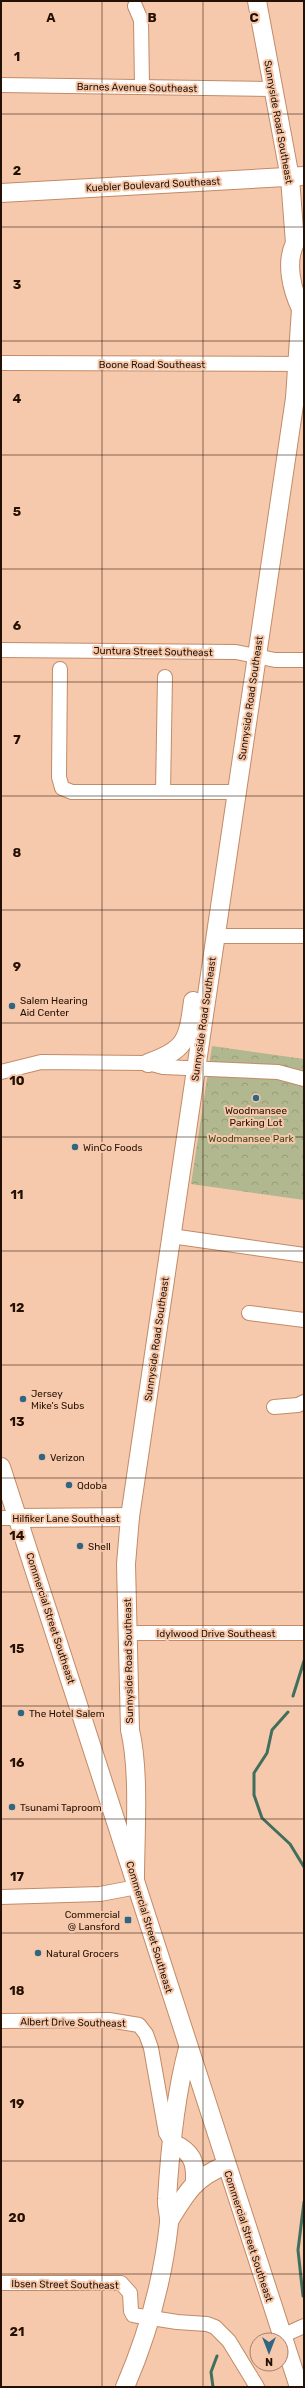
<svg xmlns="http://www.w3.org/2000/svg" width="305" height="2388" font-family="Rubik,sans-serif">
<defs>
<pattern id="forest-crowns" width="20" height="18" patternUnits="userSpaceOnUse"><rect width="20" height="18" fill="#b1b78e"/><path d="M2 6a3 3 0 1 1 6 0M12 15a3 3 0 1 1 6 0" fill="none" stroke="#989c79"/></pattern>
</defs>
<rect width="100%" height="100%" fill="#f7c9ac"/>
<polygon fill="url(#forest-crowns)" points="212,1046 304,1059 304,1200 191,1184"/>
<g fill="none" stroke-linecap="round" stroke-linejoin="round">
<g stroke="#406f5d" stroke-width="3">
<polyline points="293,1696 304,1661"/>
<polyline points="288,1712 272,1730 267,1753 254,1773 254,1795 262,1818 290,1844 304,1867"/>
<polyline points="303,2296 298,2250 304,2202"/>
<polyline points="213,2387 211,2372 217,2356"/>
</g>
<g stroke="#c18b67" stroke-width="16">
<g id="minor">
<polyline points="135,6 141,20 142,87"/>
<polyline points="1,85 273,89"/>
<polyline points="1,363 304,364"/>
<polyline points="1,650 236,652 275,660 304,660"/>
<polyline points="60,669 59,777 62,788 72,792 236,792"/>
<polyline points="163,792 165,677"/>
<polyline points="215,936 304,936"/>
<polyline points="1,1072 41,1062 148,1063 163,1067 278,1072 304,1079"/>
<polyline points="171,1236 304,1255"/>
<polyline points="249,1313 304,1320"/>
<polyline points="274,1407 298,1405 304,1402"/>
<polyline points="1,1518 18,1518"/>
<polyline points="129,1633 304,1633"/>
<polyline points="1,1897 100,1894 137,1887"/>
<polyline points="1,2021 109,2020 139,2025 146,2034 151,2048 166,2133 172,2143"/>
<polyline points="1,2283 121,2283 130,2293 131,2311 133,2315 177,2322 207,2324 215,2327 229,2341 257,2387"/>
<polyline points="282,2336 304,2326"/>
</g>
</g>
<g stroke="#c18b67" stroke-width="20">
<g id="major">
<path d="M 257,1 L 290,178 L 295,243 C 285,263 292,290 301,309"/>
<polyline points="1,193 304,176"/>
<path d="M 148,1063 C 186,1050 188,1040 193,1001"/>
<polyline points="1,1467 299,2387"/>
<polyline points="18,1518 130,1517"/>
<path d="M 135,1879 C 135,1835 140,1772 130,1730 L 126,1564 L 130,1517 L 295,398 L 301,309 L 304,299"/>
<path d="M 172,2143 C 192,2151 196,2162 195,2182"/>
<path d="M 169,2221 C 186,2193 194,2178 226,2165"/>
<path d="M 125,2387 C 148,2334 163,2280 169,2223 C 170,2215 166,2207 167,2199 C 170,2149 175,2096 188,2048"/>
</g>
</g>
<use href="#minor" stroke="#fff" stroke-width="14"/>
<use href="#major" stroke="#fff" stroke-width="18"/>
</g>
<path fill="none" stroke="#251104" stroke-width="1" stroke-opacity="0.55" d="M 102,1 L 102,2387M 203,1 L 203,2387M 1,114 L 304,114M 1,227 L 304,227M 1,341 L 304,341M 1,455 L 304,455M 1,569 L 304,569M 1,682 L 304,682M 1,796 L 304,796M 1,910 L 304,910M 1,1023 L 304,1023M 1,1137 L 304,1137M 1,1251 L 304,1251M 1,1365 L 304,1365M 1,1478 L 304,1478M 1,1592 L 304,1592M 1,1706 L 304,1706M 1,1819 L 304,1819M 1,1933 L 304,1933M 1,2047 L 304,2047M 1,2161 L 304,2161M 1,2274 L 304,2274"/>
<g fill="#316682" stroke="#f7c9ac" stroke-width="1.5">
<circle cx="12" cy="1006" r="4"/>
<circle cx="256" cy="1098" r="4"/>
<circle cx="75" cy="1147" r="4"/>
<circle cx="23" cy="1399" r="4"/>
<circle cx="42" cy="1457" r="4"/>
<circle cx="69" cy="1485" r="4"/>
<circle cx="80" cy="1546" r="4"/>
<circle cx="21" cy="1713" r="4"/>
<circle cx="12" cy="1807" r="4"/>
<rect x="124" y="1916" width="8" height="8" rx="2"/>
<circle cx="38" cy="1953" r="4"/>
</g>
<g text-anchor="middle" stroke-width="4" stroke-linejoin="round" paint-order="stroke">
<g font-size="10" fill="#251104" stroke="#f7c9ac">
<text transform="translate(137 87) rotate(1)" y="4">Barnes Avenue Southeast</text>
<text transform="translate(279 122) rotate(80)" y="4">Sunnyside Road Southeast</text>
<text transform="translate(153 184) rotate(-3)" y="4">Kuebler Boulevard Southeast</text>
<text x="152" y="368">Boone Road Southeast</text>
<text transform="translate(153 651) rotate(1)" y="4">Juntura Street Southeast</text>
<text transform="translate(250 698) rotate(-82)" y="4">Sunnyside Road Southeast</text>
<text transform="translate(203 1019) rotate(-82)" y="4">Sunnyside Road Southeast</text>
<text transform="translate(156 1339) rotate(-82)" y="4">Sunnyside Road Southeast</text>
<text x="66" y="1522">Hilfiker Lane Southeast</text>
<text transform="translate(51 1618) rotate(72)" y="4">Commercial Street Southeast</text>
<text x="216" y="1637">Idylwood Drive Southeast</text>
<text transform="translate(128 1661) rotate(-91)" y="4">Sunnyside Road Southeast</text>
<text transform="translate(150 1927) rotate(73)" y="4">Commercial Street Southeast</text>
<text transform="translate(73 2022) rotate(1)" y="4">Albert Drive Southeast</text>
<text transform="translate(249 2236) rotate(72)" y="4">Commercial Street Southeast</text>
<text transform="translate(65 2284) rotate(1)" y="4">Ibsen Street Southeast</text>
</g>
<g font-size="10" fill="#251104" stroke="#f7c9ac" text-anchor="start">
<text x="20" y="1004">Salem Hearing<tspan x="20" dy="12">Aid Center</tspan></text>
<text x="256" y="1114" text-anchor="middle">Woodmansee<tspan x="256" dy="12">Parking Lot</tspan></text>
<text x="83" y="1151">WinCo Foods</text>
<text x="31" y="1397">Jersey<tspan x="31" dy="12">Mike's Subs</tspan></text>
<text x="50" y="1461">Verizon</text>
<text x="77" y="1489">Qdoba</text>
<text x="88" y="1550">Shell</text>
<text x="29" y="1717">The Hotel Salem</text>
<text x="20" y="1811">Tsunami Taproom</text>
<text x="120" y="1918" text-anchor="end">Commercial<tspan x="120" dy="12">@ Lansford</tspan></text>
<text x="46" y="1957">Natural Grocers</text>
</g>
<g font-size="10" fill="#3f4416" stroke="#f7c9ac">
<text x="251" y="1142">Woodmansee Park</text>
</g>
</g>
<g font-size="13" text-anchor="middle" font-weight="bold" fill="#251104" stroke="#f7c9ac" stroke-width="4" stroke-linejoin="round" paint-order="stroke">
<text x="51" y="22">A</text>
<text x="152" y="22">B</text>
<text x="254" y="22">C</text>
<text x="17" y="61">1</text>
<text x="17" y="175">2</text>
<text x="17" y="289">3</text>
<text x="17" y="403">4</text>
<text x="17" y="516">5</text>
<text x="17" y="630">6</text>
<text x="17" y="744">7</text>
<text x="17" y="857">8</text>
<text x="17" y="971">9</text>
<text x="17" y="1085">10</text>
<text x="17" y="1199">11</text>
<text x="17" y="1312">12</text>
<text x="17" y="1426">13</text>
<text x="17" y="1540">14</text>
<text x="17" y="1653">15</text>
<text x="17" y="1767">16</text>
<text x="17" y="1881">17</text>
<text x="17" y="1995">18</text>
<text x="17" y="2108">19</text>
<text x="17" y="2222">20</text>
<text x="17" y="2336">21</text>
</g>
<rect width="305" height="2388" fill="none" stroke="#251104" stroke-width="4"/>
<g transform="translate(269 2352) rotate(180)"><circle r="19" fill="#f7c9ac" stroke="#a37f69"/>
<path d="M0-3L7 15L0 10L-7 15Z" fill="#316682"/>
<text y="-6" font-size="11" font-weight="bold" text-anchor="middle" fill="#251104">N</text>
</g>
</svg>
